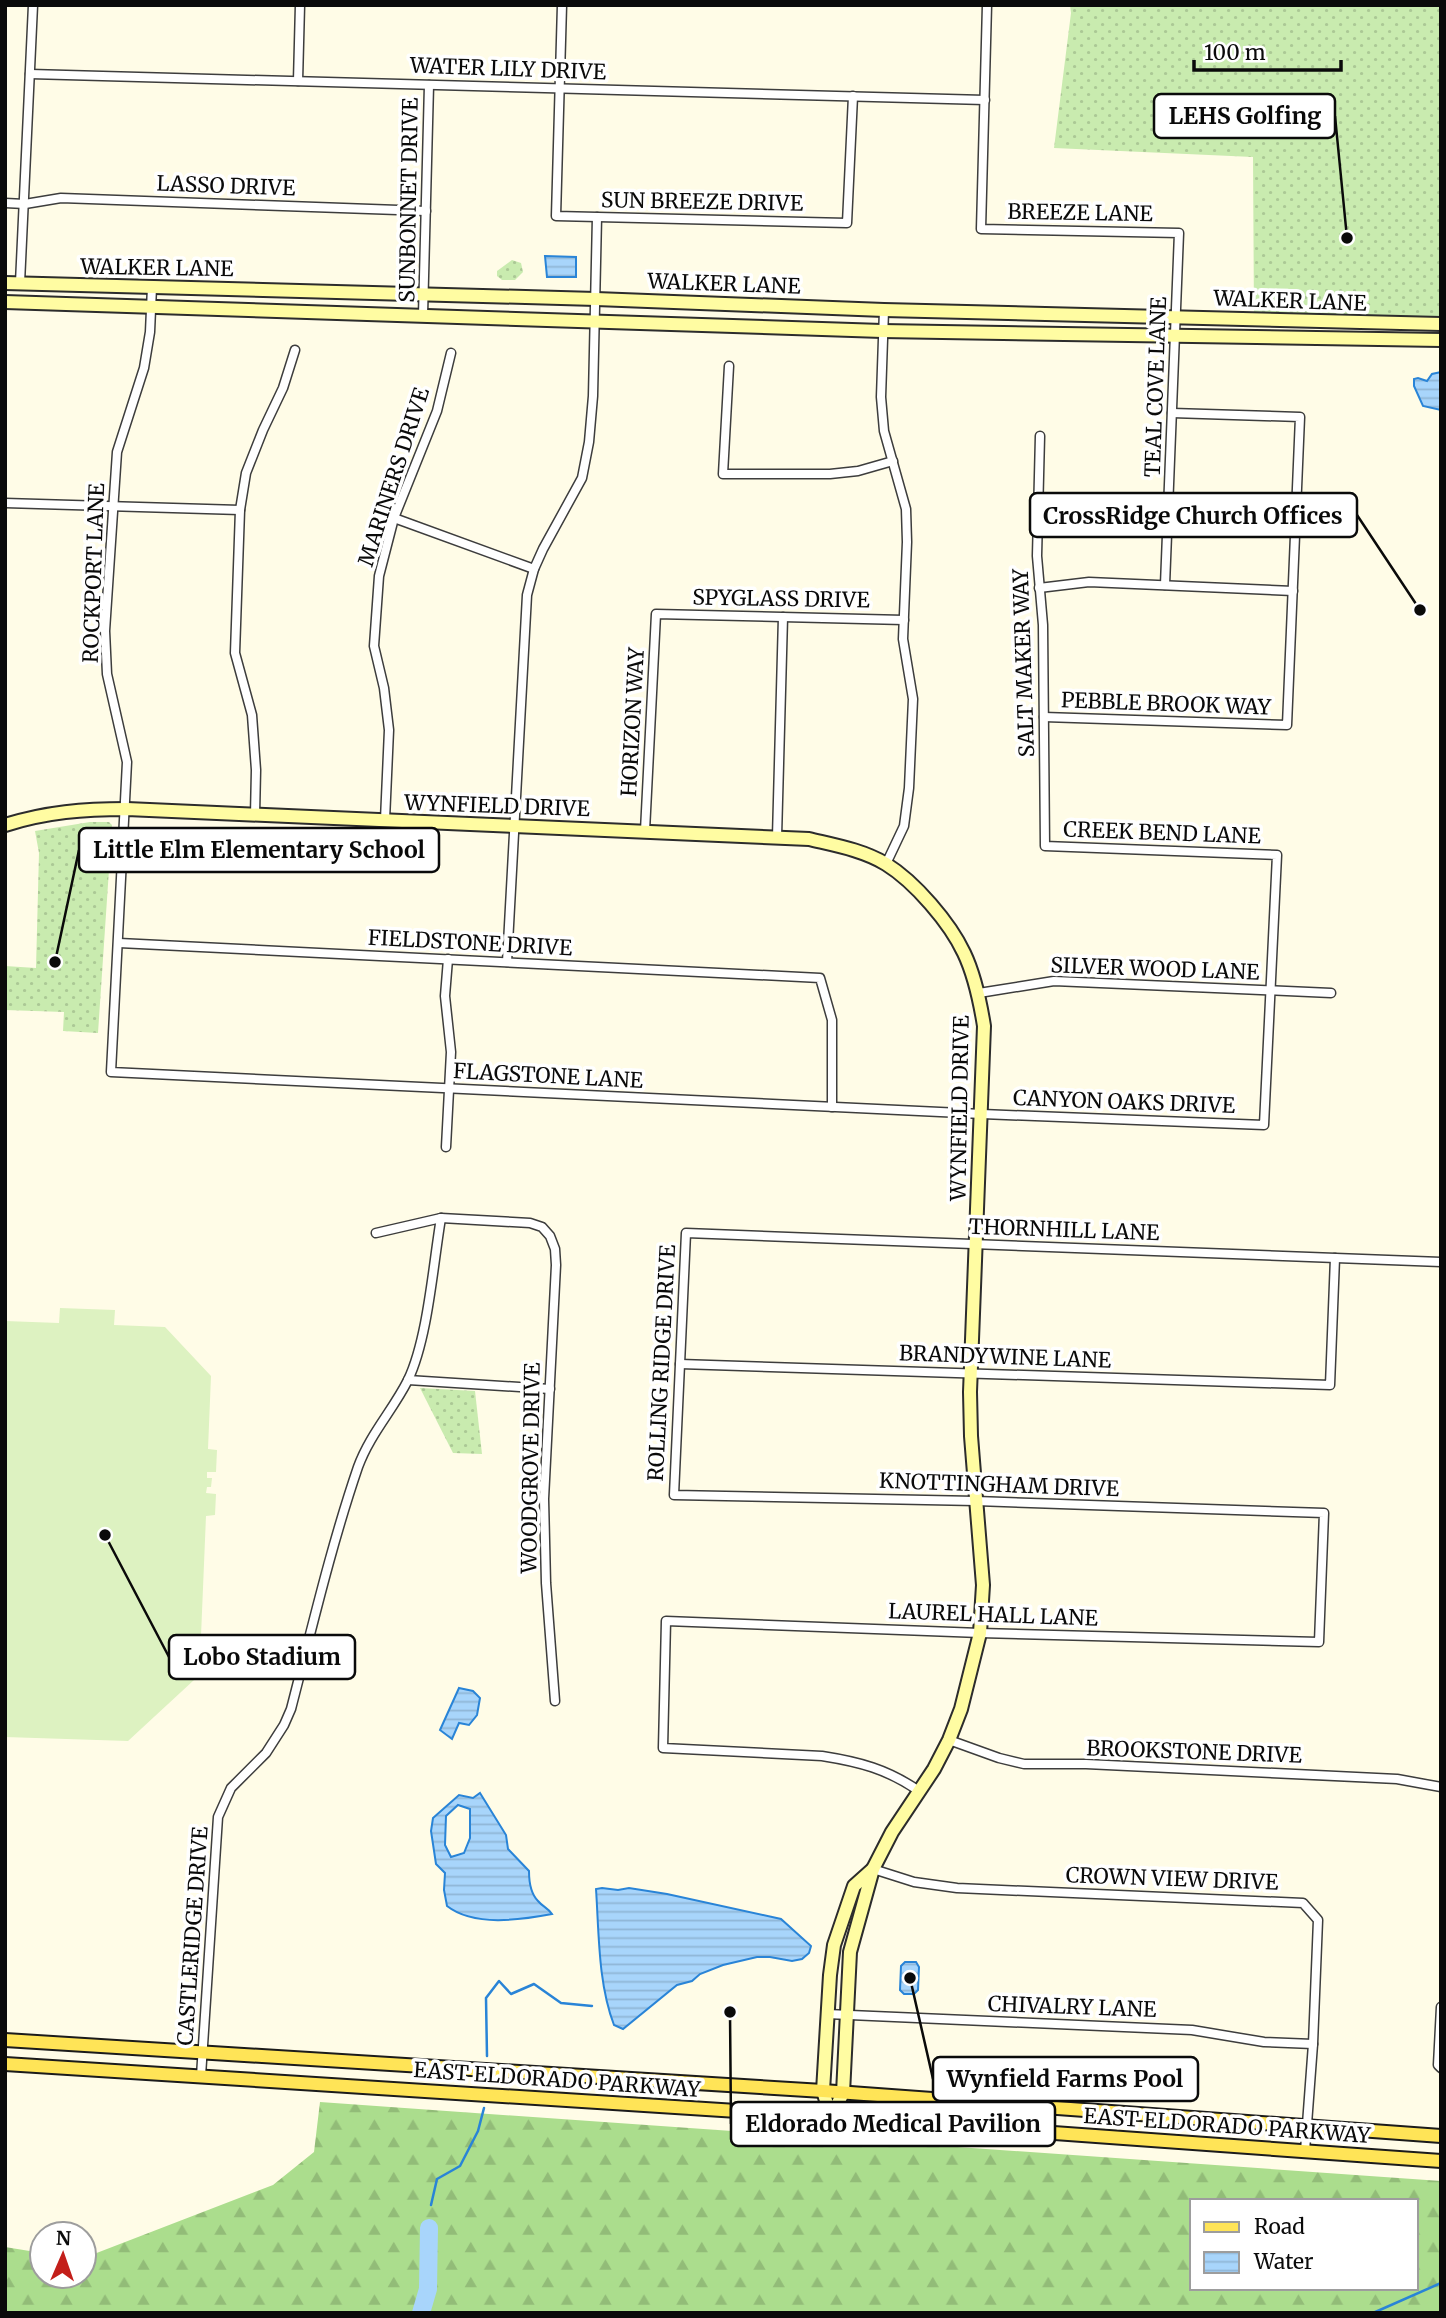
<svg xmlns="http://www.w3.org/2000/svg" width="1446" height="2318" font-family="Merriweather,serif">
<defs>
<pattern id="grass-dots" width="8" height="8" patternUnits="userSpaceOnUse" patternTransform="scale(1.75)"><rect width="8" height="8" fill="#c9ebaf"/><path d="M2 2h.1M6 6h.1" fill="none" stroke="#abc895" stroke-width="1.8" stroke-linecap="round"/></pattern>
<pattern id="forest-firs" width="22" height="20" patternUnits="userSpaceOnUse" patternTransform="scale(1.75)"><rect width="22" height="20" fill="#abdd8d"/><path d="M5 1l3.5 6h-7zM16 11l3.5 6h-7z" fill="#92bc78"/></pattern>
<pattern id="water-rules" width="6" height="5" patternUnits="userSpaceOnUse" patternTransform="scale(1.75)"><rect width="6" height="5" fill="#a8d5fb"/><path d="M0 2.5h6" fill="none" stroke="#8fb6d6"/></pattern>
</defs>
<rect width="100%" height="100%" fill="#fffce7"/>
<g fill="url(#grass-dots)">
<polygon points="1070,5 1441,5 1441,322 1254,319 1253,157 1054,148 1071,13"/>
<polygon points="512,260 521,263 523,272 515,280 502,280 497,276 497,271"/>
<polygon points="90,822 109,822 112,825 98,1033 63,1031 64,1012 5,1010 5,966 36,968 39,853 35,831"/>
<polygon points="420,1388 475,1391 482,1454 453,1453"/>
</g>
<path fill="url(#forest-firs)" fill-rule="evenodd" d="M 320,2102 L 1441,2181 L 1441,2313 L 5,2313 L 5,2247 L 42,2253 L 42,2276 L 84,2276 L 84,2254 L 94,2254 L 273,2185 L 314,2152 ZM 1192,2201 L 1416,2201 L 1416,2288 L 1192,2288 Z"/>
<polygon fill="#ddf2c1" points="60,1308 115,1310 114,1325 165,1327 211,1376 208,1449 217,1450 216,1472 207,1472 207,1478 212,1478 211,1487 207,1487 206,1493 216,1494 215,1515 206,1516 200,1660 194,1680 128,1741 5,1737 5,1321 59,1323"/>
<g fill="url(#water-rules)" stroke="#2984d7" stroke-width="2" fill-rule="evenodd">
<polygon points="545,256 576,257 576,277 547,277"/>
<polygon points="1441,372 1441,410 1423,406 1414,386 1414,379 1418,378 1427,381 1432,374"/>
<polygon points="459,1688 473,1691 480,1698 477,1715 469,1725 459,1723 452,1739 440,1730"/>
<path d="M 480,1793 L 506,1835 L 508,1849 L 529,1871 C 529,1881 531,1894 538,1901 C 543,1907 548,1908 552,1914 C 520,1920 474,1927 447,1906 L 444,1890 L 445,1873 L 436,1864 L 431,1831 L 433,1818 L 459,1795 L 473,1798 ZM 458,1805 L 470,1809 L 470,1838 L 464,1853 L 451,1857 L 445,1845 L 446,1816 Z"/>
<path d="M 602,1888 L 618,1890 L 629,1888 L 667,1894 L 781,1919 L 811,1946 L 809,1953 L 802,1959 L 792,1961 L 770,1957 L 757,1957 L 723,1965 L 700,1974 L 692,1981 L 677,1985 L 623,2029 L 614,2025 C 598,1983 599,1933 596,1889 Z"/>
<polygon points="905,1962 916,1962 919,1967 918,1990 914,1994 904,1994 900,1990 901,1966"/>
</g>
<g fill="none" stroke-linecap="round" stroke-linejoin="round">
<g stroke="#2984d7" stroke-width="2.5">
<polyline points="487,2056 486,1998 499,1981 511,1994 534,1984 561,2003 592,2006"/>
<polyline points="431,2205 437,2179 460,2166 478,2131 484,2108"/>
<polyline points="1373,2313 1441,2283"/>
</g>
<polyline stroke="#a8d5fb" stroke-width="18" points="421,2313 428,2289 429,2228"/>
<g stroke="#3d3d3d" stroke-width="11">
<g id="street">
<polyline points="562,5 556,216 847,223 853,96"/>
<polyline points="987,5 981,229 1179,233 1165,585"/>
<polyline points="30,74 985,100"/>
<polyline points="298,81 300,5"/>
<polyline points="5,203 25,204 61,198 426,211"/>
<polyline points="20,283 33,5"/>
<polyline points="152,287 150,332 144,368 117,452 105,631 107,674 127,762 111,1072 982,1114 1264,1125 1277,855 1045,846 1043,625 1037,556 1040,436"/>
<polyline points="884,310 881,397 884,431 906,509 907,542 903,639 913,699 909,788 904,826 886,864"/>
<polyline points="423,315 429,85"/>
<polyline points="729,366 723,474 830,474 858,471 893,461"/>
<polyline points="5,503 240,510"/>
<polyline points="394,518 534,569"/>
<polyline points="1039,588 1089,582 1293,591"/>
<polyline points="1044,717 1287,725 1300,417 1172,413"/>
<polyline points="255,815 256,770 252,715 235,653 240,510 246,473 263,430 283,388 295,350"/>
<polyline points="385,820 389,730 384,688 374,646 379,576 394,518 437,411 451,353"/>
<polyline points="645,831 656,614 904,620"/>
<polyline points="777,837 783,617"/>
<polyline points="119,943 820,978 832,1020 832,1107"/>
<polyline points="507,962 527,595 534,569 543,549 582,478 589,442 593,396 597,217"/>
<polyline points="979,993 1054,981 1331,993"/>
<polyline points="446,1147 451,1052 445,996 448,959"/>
<polyline points="376,1233 441,1218 530,1223 542,1227 550,1236 555,1249 556,1265 544,1499 546,1583 555,1701"/>
<polyline points="680,1364 1330,1385 1335,1258"/>
<polyline points="408,1380 550,1389"/>
<polyline points="949,1740 999,1758 1024,1764 1086,1764 1397,1779 1441,1787"/>
<path d="M 919,1791 C 887,1769 860,1762 822,1756 L 663,1748 L 666,1621 L 980,1633 L 1319,1642 L 1324,1513 L 976,1501 L 674,1495 L 686,1233 L 1441,1262"/>
<polyline points="873,1869 914,1882 957,1888 1303,1903 1318,1920 1313,2044 1305,2151"/>
<polyline points="1441,2007 1438,2065 1441,2068"/>
<polyline points="827,2014 1192,2030 1264,2042 1313,2044"/>
<path d="M 201,2076 L 218,1817 L 231,1788 L 266,1753 L 284,1725 L 291,1709 C 312,1628 331,1546 358,1467 C 370,1434 393,1410 408,1380 C 428,1338 433,1265 441,1218"/>
</g>
</g>
<g stroke="#2c2c2c" stroke-width="16">
<g id="secondary">
<polyline points="5,283 596,299 884,310 1441,324"/>
<polyline points="5,302 882,331 1441,340"/>
<path d="M 5,825 C 46,812 84,809 127,809 L 809,839 C 834,845 863,850 886,864 C 915,882 950,923 964,953 C 975,976 980,1001 984,1026 L 970,1392 L 971,1436 L 983,1585 L 980,1633 L 961,1709 L 949,1740 L 934,1769 L 892,1832 L 873,1869 L 850,1952 L 843,2093 L 831,2117"/>
<polyline points="831,2117 823,2091 830,1975 834,1945 854,1886 873,1869"/>
</g>
</g>
<g stroke="#1b1b1b" stroke-width="16">
<g id="primary">
<polyline points="5,2040 823,2091 1441,2136"/>
<polyline points="5,2064 831,2117 1441,2161"/>
</g>
</g>
<use href="#street" stroke="#fff" stroke-width="8"/>
<use href="#secondary" stroke="#fffca2" stroke-width="12"/>
<use href="#primary" stroke="#ffe457" stroke-width="12"/>
</g>
<g text-anchor="middle" stroke-width="7" stroke-linejoin="round" paint-order="stroke">
<g font-size="21" fill="#0a0a0a" stroke="#fff">
<text transform="translate(508 69) rotate(2)" y="7">WATER LILY DRIVE</text>
<text transform="translate(226 186) rotate(2)" y="7">LASSO DRIVE</text>
<text transform="translate(409 200) rotate(-89)" y="7">SUNBONNET DRIVE</text>
<text transform="translate(702 202) rotate(1)" y="7">SUN BREEZE DRIVE</text>
<text transform="translate(1080 213) rotate(1)" y="7">BREEZE LANE</text>
<text transform="translate(157 268) rotate(1)" y="7">WALKER LANE</text>
<text transform="translate(724 284) rotate(2)" y="7">WALKER LANE</text>
<text transform="translate(1290 301) rotate(2)" y="7">WALKER LANE</text>
<text transform="translate(1156 387) rotate(-88)" y="7">TEAL COVE LANE</text>
<text transform="translate(394 477) rotate(-72)" y="7">MARINERS DRIVE</text>
<text transform="translate(94 573) rotate(-88)" y="7">ROCKPORT LANE</text>
<text transform="translate(781 599) rotate(1)" y="7">SPYGLASS DRIVE</text>
<text transform="translate(1024 663) rotate(-92)" y="7">SALT MAKER WAY</text>
<text transform="translate(1166 704) rotate(2)" y="7">PEBBLE BROOK WAY</text>
<text transform="translate(633 722) rotate(-87)" y="7">HORIZON WAY</text>
<text transform="translate(497 806) rotate(2)" y="7">WYNFIELD DRIVE</text>
<text transform="translate(1162 833) rotate(2)" y="7">CREEK BEND LANE</text>
<text transform="translate(470 943) rotate(3)" y="7">FIELDSTONE DRIVE</text>
<text transform="translate(1155 969) rotate(2)" y="7">SILVER WOOD LANE</text>
<text transform="translate(548 1076) rotate(3)" y="7">FLAGSTONE LANE</text>
<text transform="translate(1124 1102) rotate(2)" y="7">CANYON OAKS DRIVE</text>
<text transform="translate(960 1108) rotate(-89)" y="7">WYNFIELD DRIVE</text>
<text transform="translate(1064 1230) rotate(2)" y="7">THORNHILL LANE</text>
<text transform="translate(1005 1357) rotate(2)" y="7">BRANDYWINE LANE</text>
<text transform="translate(662 1363) rotate(-87)" y="7">ROLLING RIDGE DRIVE</text>
<text transform="translate(531 1468) rotate(-89)" y="7">WOODGROVE DRIVE</text>
<text transform="translate(999 1485) rotate(2)" y="7">KNOTTINGHAM DRIVE</text>
<text transform="translate(993 1615) rotate(2)" y="7">LAUREL HALL LANE</text>
<text transform="translate(1194 1752) rotate(2)" y="7">BROOKSTONE DRIVE</text>
<text transform="translate(1172 1879) rotate(2)" y="7">CROWN VIEW DRIVE</text>
<text transform="translate(193 1936) rotate(-86)" y="7">CASTLERIDGE DRIVE</text>
<text transform="translate(1072 2007) rotate(2)" y="7">CHIVALRY LANE</text>
<text transform="translate(557 2080) rotate(4)" y="7">EAST ELDORADO PARKWAY</text>
<text transform="translate(1227 2126) rotate(4)" y="7">EAST ELDORADO PARKWAY</text>
</g>
</g>
<path fill="none" stroke="#0a0a0a" stroke-width="2.5" d="M1347 238L1335 116M1420 610L1357 515M55 962L79 850M105 1535L169 1657M910 1978L933 2079M730 2012L731 2124"/>
<g fill="#0a0a0a" stroke="#fff" stroke-width="2.5">
<circle cx="1347" cy="238" r="7"/>
<circle cx="1420" cy="610" r="7"/>
<circle cx="55" cy="962" r="7"/>
<circle cx="105" cy="1535" r="7"/>
<circle cx="910" cy="1978" r="7"/>
<circle cx="730" cy="2012" r="7"/>
</g>
<g fill="#fff" stroke="#0a0a0a" stroke-width="2.5">
<rect x="1154" y="94" width="181" height="44" rx="7"/>
<rect x="1030" y="493" width="327" height="44" rx="7"/>
<rect x="79" y="828" width="360" height="44" rx="7"/>
<rect x="169" y="1635" width="186" height="44" rx="7"/>
<rect x="933" y="2057" width="265" height="44" rx="7"/>
<rect x="731" y="2102" width="324" height="44" rx="7"/>
</g>
<g font-size="23" text-anchor="middle" font-weight="bold" fill="#0a0a0a">
<text x="1245" y="124">LEHS Golfing</text>
<text x="1193" y="524">CrossRidge Church Offices</text>
<text x="259" y="858">Little Elm Elementary School</text>
<text x="262" y="1665">Lobo Stadium</text>
<text x="1065" y="2087">Wynfield Farms Pool</text>
<text x="893" y="2132">Eldorado Medical Pavilion</text>
</g>
<rect width="1446" height="2318" fill="none" stroke="#0a0a0a" stroke-width="14"/>
<rect x="1190" y="2199" width="228" height="91" fill="#ffffff" stroke="#9d9d9d" stroke-width="2"/>
<rect x="1204" y="2222" width="35" height="10" fill="#ffe457" stroke="#9d9d9d" stroke-width="2"/>
<text x="1254" y="2234" font-size="21" fill="#0a0a0a">Road</text>
<rect x="1204" y="2252" width="35" height="21" fill="url(#water-rules)" stroke="#9d9d9d" stroke-width="2"/>
<text x="1254" y="2269" font-size="21" fill="#0a0a0a">Water</text>
<g transform="translate(63 2255) rotate(2)"><circle r="33" fill="#ffffff" stroke="#9d9d9d" stroke-width="2"/>
<path d="M0-5L12 26L0 18L-12 26Z" fill="#c31f1a"/>
<text y="-10" font-size="19" font-weight="bold" text-anchor="middle" fill="#0a0a0a">N</text>
</g>
<path d="M1194 60v10h147v-10" fill="none" stroke="#0a0a0a" stroke-width="3.5"/>
<text x="1204" y="60" font-size="21" fill="#0a0a0a" stroke="#ffffff" stroke-width="5" paint-order="stroke">100 m</text>
</svg>
